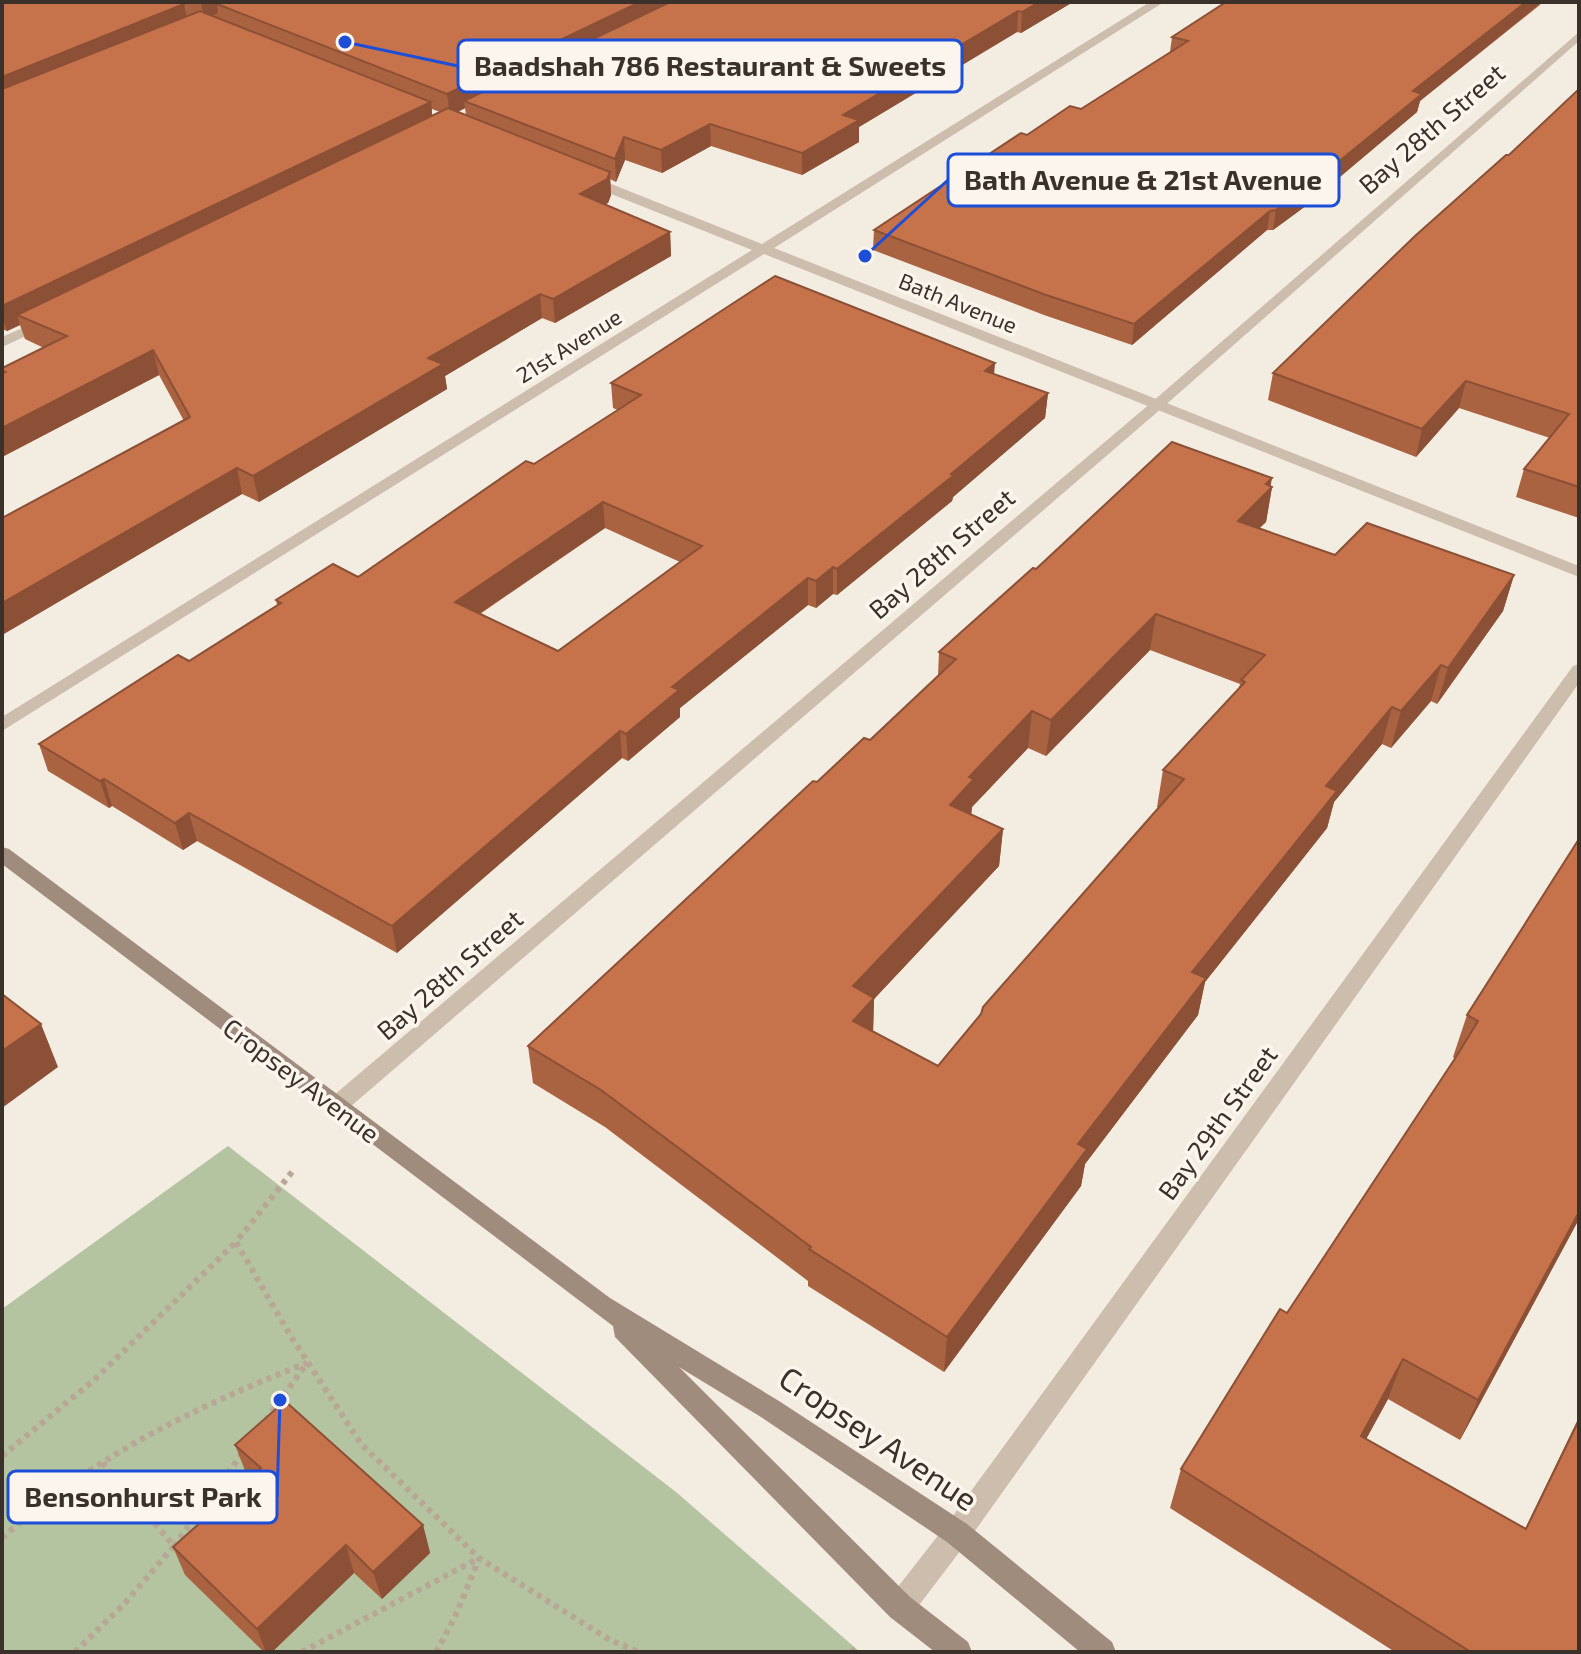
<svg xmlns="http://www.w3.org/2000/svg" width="1581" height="1654" font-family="'Exo 2',sans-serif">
<rect width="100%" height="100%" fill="#f3ece0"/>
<polygon fill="#b4c3a0" points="228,1146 676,1492 860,1652 2,1652 2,1309"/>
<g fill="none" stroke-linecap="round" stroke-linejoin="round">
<g stroke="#b8a796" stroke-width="6" stroke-dasharray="5 5" stroke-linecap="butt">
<polyline points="292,1172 236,1242 290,1335 361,1444 479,1558 610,1640 639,1652"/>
<polyline points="266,1420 307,1363"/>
<polyline points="2,1456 94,1380 236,1242"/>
<path d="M 2,1538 C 92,1457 195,1407 307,1363"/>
<polyline points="174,1546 244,1451"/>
<polyline points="75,1652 125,1603 174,1546 101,1461"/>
<polyline points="302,1652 479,1558"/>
<polyline points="436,1652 454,1619 479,1559"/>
<polyline points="851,1652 856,1649"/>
</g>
<g fill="#ccbdac" fill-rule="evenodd">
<polygon points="1579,32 1579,41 1162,408 343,1113 335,1116 327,1113 323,1107 327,1101 1152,402"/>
<polygon points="45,318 52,322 50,325 2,347 2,337"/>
<polygon points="1579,664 1579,683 967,1542 910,1617 900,1621 890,1617 886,1607 890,1597 947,1524 1573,666"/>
</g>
<polygon fill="#ccbdac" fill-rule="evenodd" points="1150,2 1164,2 774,248 1579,566 1579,577 764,254 2,731 2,717 752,250 581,182 581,176 591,176 762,244"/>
<polygon fill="#a08c7d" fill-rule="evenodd" points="2,847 9,849 610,1298 779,1401 967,1524 1112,1642 1116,1652 1080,1652 947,1542 761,1417 679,1367 910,1597 968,1642 972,1652 935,1652 890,1617 615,1337 613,1326 2,864"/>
</g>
<g fill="#aa6341" fill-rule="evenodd">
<path d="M 2,2 L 1073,2 L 1021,33 L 1017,32 L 859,127 L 859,142 L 802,175 L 711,146 L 662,173 L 625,160 L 616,182 L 610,179 L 611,195 L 608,203 L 605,204 L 670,232 L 671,256 L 555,323 L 542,318 L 445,376 L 447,389 L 259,502 L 242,494 L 2,635 L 2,518 L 184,421 L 159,375 L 2,457 L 2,368 L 44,348 L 25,339 L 20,325 L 7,331 L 2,329 ZM 465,108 L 466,115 L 458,112 ZM 432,109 L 440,112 L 432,115 Z"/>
<polygon points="1541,4 1420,101 1417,112 1303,208 1273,230 1267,230 1132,345 1044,315 873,250 874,230 1027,135 1081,109 1170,52 1172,37"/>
<polygon points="1579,89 1579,518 1516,497 1524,469 1550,438 1459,408 1416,457 1268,400 1273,373"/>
<path d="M 994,374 L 1048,393 L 1045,418 L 953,497 L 952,501 L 837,595 L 833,594 L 816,608 L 808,605 L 680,708 L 680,717 L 628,761 L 622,758 L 397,953 L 197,841 L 183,850 L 112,806 L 109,808 L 48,771 L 39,744 L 189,661 L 277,605 L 276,600 L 358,577 L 618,410 L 613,408 L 611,383 ZM 605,528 L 680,562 L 558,651 L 480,614 Z"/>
<path d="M 1271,486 L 1272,487 L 1266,522 L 1259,528 L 1335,555 L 1514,575 L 1503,611 L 1437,704 L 1431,701 L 1391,748 L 1382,744 L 1334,802 L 1327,828 L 1205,982 L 1198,1015 L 1085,1164 L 1081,1186 L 944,1372 L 808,1286 L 808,1281 L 605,1127 L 533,1083 L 528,1046 L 817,782 L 870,740 L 938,676 L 939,652 L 1036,569 ZM 1150,650 L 1240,684 L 1239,689 L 1163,770 L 1157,807 L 1159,808 L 938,1066 L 873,1031 L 874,999 L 999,866 L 1003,829 L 971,815 L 972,807 L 1028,748 L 1046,756 Z"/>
<polygon points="1579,839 1579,1219 1460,1440 1388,1399 1366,1439 1525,1529 1579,1417 1579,1652 1395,1652 1170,1508 1181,1469 1287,1313 1455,1059 1453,1057 1467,1015"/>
<polygon points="235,1445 423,1525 430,1553 382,1599 354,1573 272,1652 264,1652 185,1575 173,1547 251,1478 246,1473"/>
</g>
<g fill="#8b5035">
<polygon points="201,2 245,2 217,4 218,13 204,19"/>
<polygon points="640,2 684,2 464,101 465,108 450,116 447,94"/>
<polygon points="1039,2 1073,2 1021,33 1022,12"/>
<polygon points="1526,2 1542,2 1420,101 1417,112 1303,208 1273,230 1276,210 1413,91"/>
<polygon points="184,4 188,25 2,101 2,77"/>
<polygon points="1018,11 1017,32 859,127 859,142 802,175 802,153 843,115"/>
<polygon points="431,102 433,124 17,315 20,325 7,331 2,316 2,306"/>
<polygon points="710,124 711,146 662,173 661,150"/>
<polygon points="624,137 625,160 616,182 615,159"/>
<polygon points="610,172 611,195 608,203 582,217 580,194"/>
<polygon points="1270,211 1267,230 1132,345 1134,324"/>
<polygon points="670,232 671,256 555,323 553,299"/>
<polygon points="540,294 542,318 445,376 447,389 259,502 253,476 428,358"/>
<polygon points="153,350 159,375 2,457 2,428"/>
<polygon points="995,363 993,388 985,371"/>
<polygon points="1466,381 1459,408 1416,457 1422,429"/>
<polygon points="1048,393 1045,418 953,497 952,501 837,595 837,569"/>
<polygon points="237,468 242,494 2,635 2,603"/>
<polygon points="1272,478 1270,489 1272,487 1266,522 1231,556 1238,521 1266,484"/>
<polygon points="603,502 605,528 458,628 455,602"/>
<polygon points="833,567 833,594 816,608 816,581"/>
<polygon points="1514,575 1503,611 1437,704 1448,668"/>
<polygon points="808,578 808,605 680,708 680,717 628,761 626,734 672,687"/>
<polygon points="1156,614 1150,650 1046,756 1051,720"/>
<polygon points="1441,665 1431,701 1391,748 1401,711"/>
<polygon points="1392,707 1382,744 1334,802 1327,828 1205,982 1198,1015 1085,1164 1081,1186 944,1372 947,1337 1078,1144 1192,972 1326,786"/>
<polygon points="1032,711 1028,748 972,807 971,816 950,805 969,777"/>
<polygon points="620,731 622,758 397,953 392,926"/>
<polygon points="104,779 112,806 109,808 100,781"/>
<polygon points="189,813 197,841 183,850 175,823"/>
<polygon points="1003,829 999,866 874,999 873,1035 852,1058 853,986"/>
<polygon points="41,1024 58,1067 2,1108 2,1051"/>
<polygon points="1579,1212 1579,1219 1460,1440 1478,1400"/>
<polygon points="1403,1359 1388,1399 1346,1476 1361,1436"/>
<polygon points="423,1525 430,1553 382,1599 373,1572"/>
<polygon points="346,1545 354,1573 272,1652 266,1652 257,1629"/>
</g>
<g fill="#c6734c" stroke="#8b5035" stroke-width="2" fill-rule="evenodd">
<polygon points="2,2 177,2 184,4 2,77"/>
<polygon points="222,2 640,2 447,94 217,4"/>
<polygon points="670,2 1039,2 1022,12 1018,11 843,115 859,120 802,153 710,124 661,150 624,137 615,159 464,101"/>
<polygon points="1226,2 1526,2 1413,91 1422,94 1306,188 1276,210 1270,211 1134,324 1046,295 874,230 1021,133 1027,135 1070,106 1081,109 1188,41 1172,37"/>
<polygon points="200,11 431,102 2,306 2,89"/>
<polygon points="1579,89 1579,487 1524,469 1569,414 1466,381 1422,429 1273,373 1415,236 1506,155 1509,155"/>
<polygon points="448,108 610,172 607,179 580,194 670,232 553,299 540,294 428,358 443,364 253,476 237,468 2,603 2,518 190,417 153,350 2,428 2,373 5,372 2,371 2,368 67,336 17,315"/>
<path d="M 775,276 L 995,363 L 985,371 L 1048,393 L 951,474 L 954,475 L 837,569 L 833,567 L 816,581 L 808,578 L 672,687 L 679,690 L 626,734 L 620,731 L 392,926 L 189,813 L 175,823 L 104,779 L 100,781 L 39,744 L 178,655 L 189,661 L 281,603 L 276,600 L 333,564 L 358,577 L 526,461 L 534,464 L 641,395 L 611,383 ZM 603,502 L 702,546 L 558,651 L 455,602 Z"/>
<path d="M 1172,442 L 1272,478 L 1266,484 L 1272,487 L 1238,521 L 1335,555 L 1367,523 L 1514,575 L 1448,668 L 1441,665 L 1401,711 L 1392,707 L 1326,786 L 1337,791 L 1192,972 L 1206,978 L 1078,1144 L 1087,1149 L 947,1337 L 809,1249 L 811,1247 L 601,1090 L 528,1046 L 813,781 L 817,782 L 864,738 L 870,740 L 956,659 L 939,652 L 1033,568 L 1036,569 ZM 1156,614 L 1265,655 L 1241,680 L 1245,682 L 1163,770 L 1184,779 L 983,1007 L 981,1014 L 938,1066 L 853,1021 L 874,998 L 853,986 L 1003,829 L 950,805 L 974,779 L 969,777 L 1032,711 L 1051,720 Z"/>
<polygon points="1579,839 1579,1212 1478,1400 1403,1359 1361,1436 1526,1529 1579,1420 1579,1652 1468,1652 1469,1651 1181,1469 1280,1309 1287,1313 1456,1057 1478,1021 1467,1015"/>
<polygon points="2,994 41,1024 2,1051"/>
<polygon points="285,1401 423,1525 373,1572 346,1545 257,1629 173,1547 261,1468 235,1445"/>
</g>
<g text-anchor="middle" stroke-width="7" stroke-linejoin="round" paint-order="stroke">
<g font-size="22" fill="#3a312b" stroke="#fbf5ed">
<text transform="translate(958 303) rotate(22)" y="8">Bath Avenue</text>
<text transform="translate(569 346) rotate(-32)" y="8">21st Avenue</text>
</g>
<g font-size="26" fill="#3a312b" stroke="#fbf5ed">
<text transform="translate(1432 129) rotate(-41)" y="9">Bay 28th Street</text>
<text transform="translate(942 554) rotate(-41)" y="9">Bay 28th Street</text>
<text transform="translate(450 975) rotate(-41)" y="9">Bay 28th Street</text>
<text transform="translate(301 1081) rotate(37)" y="9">Cropsey Avenue</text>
<text transform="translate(1218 1123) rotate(-54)" y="9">Bay 29th Street</text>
</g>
<g font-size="32" fill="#3a312b" stroke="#fbf5ed">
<text transform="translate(878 1439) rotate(34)" y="11">Cropsey Avenue</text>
</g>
</g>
<path fill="none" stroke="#1d4ed8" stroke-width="3" d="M345 42L458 66M865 256L948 180M280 1400L277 1497"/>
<g fill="#1d4ed8" stroke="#fbf5ed" stroke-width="3">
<circle cx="345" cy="42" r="8"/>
<circle cx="865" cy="256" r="8"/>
<circle cx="280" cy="1400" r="8"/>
</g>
<g fill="#fbf5ed" stroke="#1d4ed8" stroke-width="3">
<rect x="458" y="40" width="504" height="52" rx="8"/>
<rect x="948" y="154" width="391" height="52" rx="8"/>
<rect x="8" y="1471" width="269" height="52" rx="8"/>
</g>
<g font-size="28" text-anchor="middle" font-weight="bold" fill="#3a312b">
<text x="710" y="76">Baadshah 786 Restaurant &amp; Sweets</text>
<text x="1143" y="190">Bath Avenue &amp; 21st Avenue</text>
<text x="143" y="1507">Bensonhurst Park</text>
</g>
<rect width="1581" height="1654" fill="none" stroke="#3a312b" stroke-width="8"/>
</svg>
